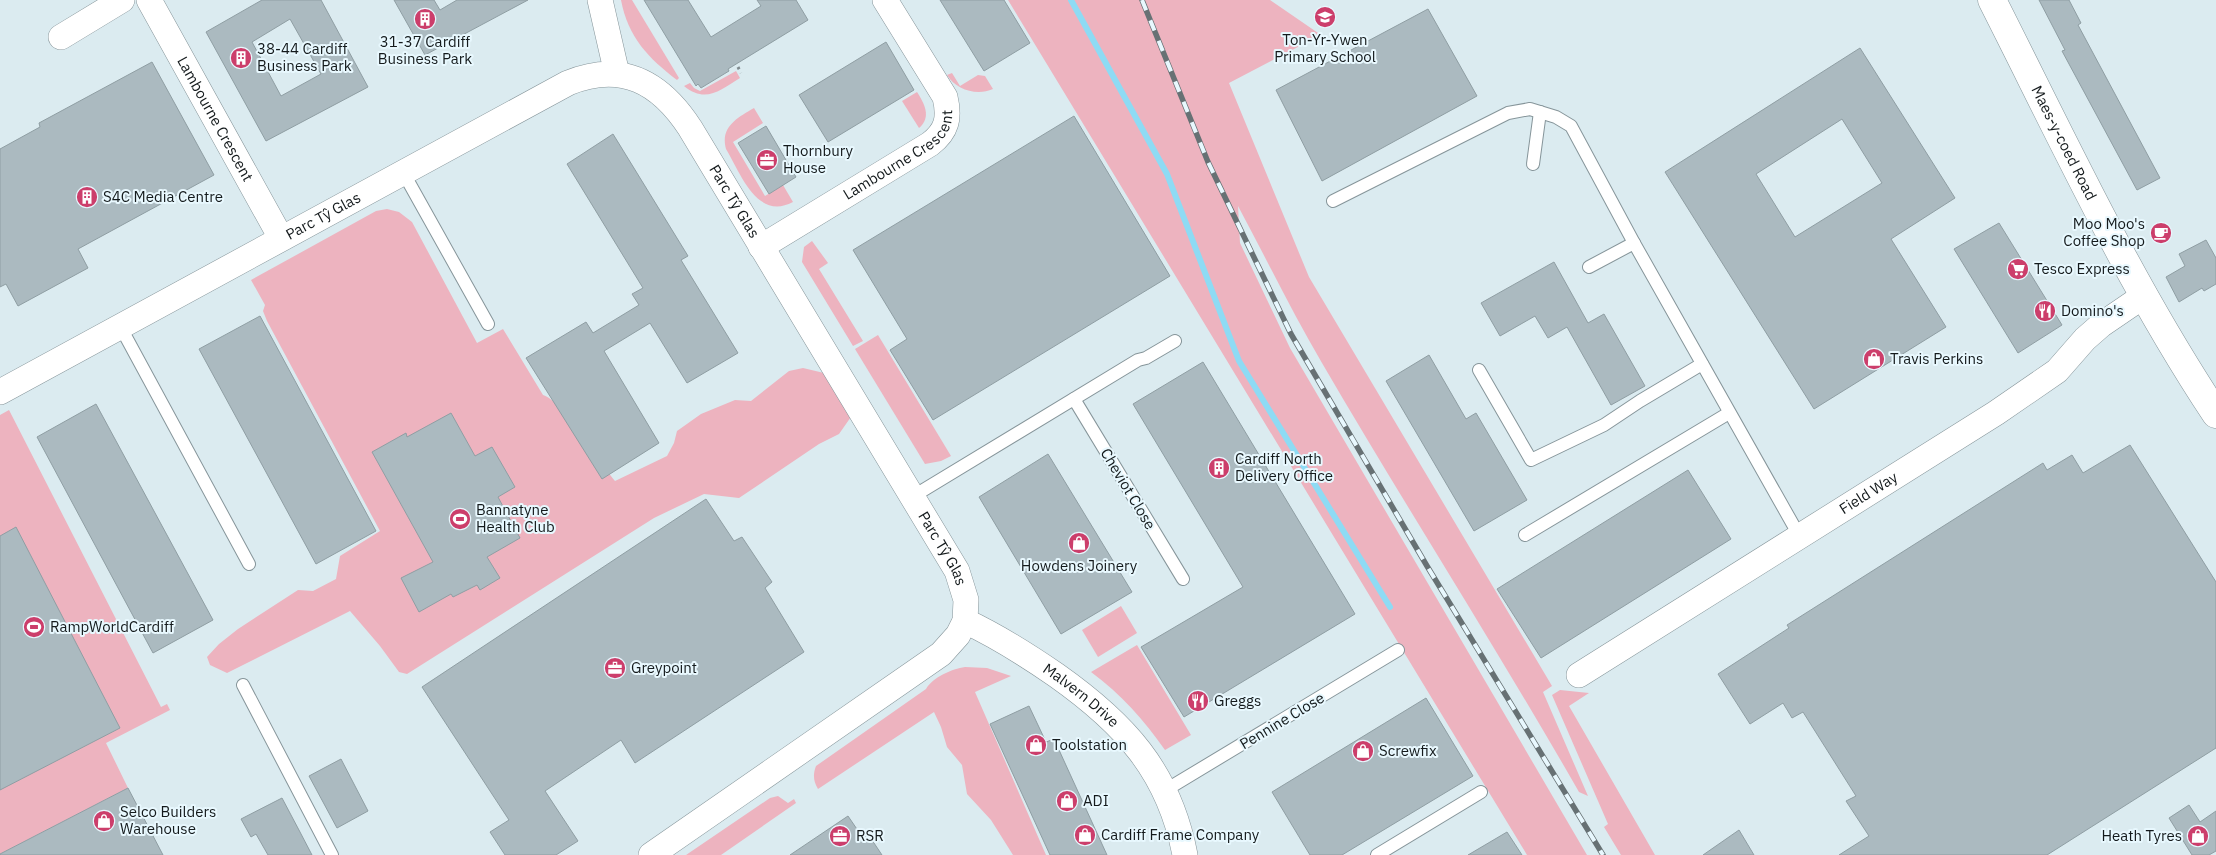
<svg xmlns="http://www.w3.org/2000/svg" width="2216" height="855" font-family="'IBM Plex Sans',sans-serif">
<rect width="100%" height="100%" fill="#dbebf0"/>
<g fill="#edb3bf">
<path d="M 621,0 L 632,0 L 679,78 L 677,80 C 648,58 628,37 621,0 Z"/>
<path d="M 1008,0 L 1270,0 L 1321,35 L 1229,83 L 1309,277 L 1552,686 L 1543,692 L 1588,796 L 1579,792 C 1496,647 1406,507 1322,363 C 1292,312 1266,258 1238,206 L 1240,243 L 1290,348 L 1587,855 L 1527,855 Z"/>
<path d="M 736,71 L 740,78 C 720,90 706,104 684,86 L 690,83 L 694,88 L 700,91 Z"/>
<path d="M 952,73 L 960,86 L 978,75 L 985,76 L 993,89 C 977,96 956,90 947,75 Z"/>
<path d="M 917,92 C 924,103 932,117 919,128 L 902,101 Z"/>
<path d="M 754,108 L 763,123 L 733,142 L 765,196 L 783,185 L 793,202 C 757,221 741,174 726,149 C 720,127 737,118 754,108 Z"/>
<path d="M 387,209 L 399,212 L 412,222 L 477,343 L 503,329 L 543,395 C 563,401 600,462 615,481 L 667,456 L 674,443 L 677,431 L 701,414 L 735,400 L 751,401 L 789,371 L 803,368 L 824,373 L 853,414 L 839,434 L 819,444 L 739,498 L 704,494 L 654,518 L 407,674 L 399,672 L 380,646 L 350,611 L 227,673 L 210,665 L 207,657 L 219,644 L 238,629 L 298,590 L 313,591 L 336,579 L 340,556 L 380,531 L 267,321 L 263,311 L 265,305 L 251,280 L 376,211 Z"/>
<polygon points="812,241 828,263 819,269 863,341 853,346 802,262 804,247"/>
<polygon points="878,335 951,456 941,461 925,464 855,349"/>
<polygon points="9,410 161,707 167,704 170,710 106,743 128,788 0,854 0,415"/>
<polygon points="1121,606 1137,633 1098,657 1082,630"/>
<path d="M 1137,645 L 1191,735 L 1165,750 C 1144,720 1121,694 1091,672 Z"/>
<path d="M 965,667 L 987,668 L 1011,676 L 975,692 L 1046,855 L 1013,855 L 991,820 L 967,794 L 962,765 L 947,747 L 941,727 L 934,712 L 818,789 C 813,781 813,774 816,766 L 926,689 C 933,677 952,669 965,667 Z"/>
<polygon points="1560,690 1589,693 1569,706 1655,855 1621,855 1604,827 1608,824 1552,695"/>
<polygon points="778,796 788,803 794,799 796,803 721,855 686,855 770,798"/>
</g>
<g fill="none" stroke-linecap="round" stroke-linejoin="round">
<polyline stroke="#8edbf4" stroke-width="6" points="1071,0 1167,174 1239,361 1390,607"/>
</g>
<g fill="#abbac0" stroke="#8f9ea3" fill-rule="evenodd">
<path d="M 262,0 L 321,0 L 368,87 L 266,141 L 206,32 ZM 290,19 L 321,74 L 281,96 L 252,42 Z"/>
<polygon points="394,0 434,0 440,10 457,0 528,0 425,55"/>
<polygon points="644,0 688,0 711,37 761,6 757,0 796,0 808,20 728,69 729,71 701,88 698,84 696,86"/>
<polygon points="940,0 1004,0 1030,43 984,71"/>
<polygon points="2039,0 2069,0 2081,23 2078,25 2160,178 2137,190 2062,51 2065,50"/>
<polygon points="1428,9 1477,96 1322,181 1276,90"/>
<polygon points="886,42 914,90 828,142 799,95"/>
<path d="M 1860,48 L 1955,198 L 1891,239 L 1946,327 L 1814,409 L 1665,172 ZM 1842,119 L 1882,183 L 1795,237 L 1756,174 Z"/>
<polygon points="152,62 214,175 78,249 88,268 18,306 6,284 0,287 0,149 40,127 39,123"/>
<polygon points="1074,116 1170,276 933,420 890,350 907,339 853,250"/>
<polygon points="766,126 796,177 769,194 738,143"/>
<polygon points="613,134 688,256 681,260 738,353 687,383 650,323 604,351 659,443 602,479 526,358 586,322 593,333 639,305 632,294 643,288 567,164"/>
<polygon points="1999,223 2062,325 2018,353 1954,249"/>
<polygon points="2206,240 2216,258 2216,284 2204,291 2202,288 2179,302 2166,277 2185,266 2179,254"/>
<polygon points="1554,262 1588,323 1604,314 1645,386 1611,405 1567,327 1548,338 1535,316 1500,336 1481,303"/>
<polygon points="260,316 376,531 316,564 199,349"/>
<polygon points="1429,355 1466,419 1476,413 1527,500 1474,531 1386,381"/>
<polygon points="1203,362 1355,614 1184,717 1141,647 1243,587 1133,404"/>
<polygon points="96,404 213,620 153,653 37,437"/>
<polygon points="451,413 475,456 492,447 515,487 498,497 520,538 487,557 500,578 480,590 477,585 453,597 451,594 419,612 401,578 433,562 372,452 406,433 407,437"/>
<polygon points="2130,445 2216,582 2216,748 2047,855 1839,855 1869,836 1846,801 1856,796 1803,712 1792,718 1783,703 1750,724 1718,674 1789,628 1787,625 2043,463 2047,470 2072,455 2083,473"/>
<polygon points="1048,454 1132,592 1061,634 979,497"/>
<polygon points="1688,470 1731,539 1541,658 1497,589"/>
<polygon points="706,499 734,541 742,537 772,582 765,588 804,652 635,763 621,740 545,791 578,841 556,855 505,855 490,832 509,820 422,687"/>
<polygon points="16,527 120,728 0,790 0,536"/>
<polygon points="1426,698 1473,776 1342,855 1310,855 1272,792"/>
<polygon points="1029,706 1046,742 1054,739 1107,855 1050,855 990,724"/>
<polygon points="341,759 368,811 337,828 309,776"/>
<polygon points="128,788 163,855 0,855 0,854"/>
<polygon points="282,798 300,832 312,855 268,855 256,834 251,837 241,819"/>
<polygon points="2189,805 2200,822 2216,811 2216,851 2209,855 2192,855 2169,818"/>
<polygon points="848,816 863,838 868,834 882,855 790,855"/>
<polygon points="1739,830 1754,855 1703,855"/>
<polygon points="1507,832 1522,855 1468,855"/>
</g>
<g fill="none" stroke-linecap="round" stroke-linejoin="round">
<g stroke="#86959a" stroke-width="14">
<g id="lane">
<polyline points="1533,164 1540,112"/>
<polyline points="403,172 488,324"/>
<polyline points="1333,201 1508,113 1530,109 1556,117 1571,126 1634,243 1800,537"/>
<polyline points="1589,267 1634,243"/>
<polyline points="120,326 249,564"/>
<polyline points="1479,370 1531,460 1604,425 1640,401 1702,364"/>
<polyline points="1074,399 1183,579"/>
<polyline points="912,497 1138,360 1146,358 1175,341"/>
<polyline points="1525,535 1729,413"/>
<polyline points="243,685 332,855"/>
<polyline points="1164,791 1398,650"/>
<polyline points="1377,855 1481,792"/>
</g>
</g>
<g stroke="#86959a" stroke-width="26">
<g id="street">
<path id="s1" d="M 149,0 L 281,238"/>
<polyline points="600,0 617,74"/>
<polyline points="61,37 122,0"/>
<path id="s2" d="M 761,247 L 930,144 C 947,131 950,118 945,97 L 885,0"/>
<path id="s3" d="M 0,392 L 568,83 C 622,61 660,82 690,128 L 957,571 L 966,600 L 965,621 L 958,635 L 941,654 L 651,855"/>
<path id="s4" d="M 965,621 C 997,636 1027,655 1056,675 C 1124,723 1169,771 1185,855"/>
<path id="s5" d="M 1579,675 L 1996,413 L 2057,371 L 2085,339 L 2101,325 L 2145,295"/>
</g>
</g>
<g stroke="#86959a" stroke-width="29">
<g id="secondary">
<path id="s6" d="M 1992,0 C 2063,140 2129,283 2216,414"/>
</g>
</g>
<polyline stroke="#7f8a8e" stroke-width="3" stroke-dasharray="2.5 4" stroke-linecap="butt" points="738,67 741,73"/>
<use href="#lane" stroke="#fff" stroke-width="12"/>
<use href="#street" stroke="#fff" stroke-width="25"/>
<use href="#secondary" stroke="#fff" stroke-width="28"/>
<g stroke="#677174" stroke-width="5.5">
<polyline id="rail" points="1142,0 1208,162 1291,334 1427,566 1603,855"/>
</g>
<use href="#rail" stroke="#e8f8fe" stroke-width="4" stroke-dasharray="11" stroke-linecap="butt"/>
</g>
<defs>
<g id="school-disc" transform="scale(1.125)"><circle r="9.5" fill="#cc3e6b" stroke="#e8f8fe"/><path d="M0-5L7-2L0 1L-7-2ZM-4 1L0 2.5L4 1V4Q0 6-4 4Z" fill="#fff"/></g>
<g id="building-disc" transform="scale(1.125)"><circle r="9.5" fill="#cc3e6b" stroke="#e8f8fe"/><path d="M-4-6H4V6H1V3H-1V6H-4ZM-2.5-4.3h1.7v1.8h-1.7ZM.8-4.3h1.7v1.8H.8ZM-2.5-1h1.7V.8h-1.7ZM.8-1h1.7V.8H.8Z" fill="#fff"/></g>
<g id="office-disc" transform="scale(1.125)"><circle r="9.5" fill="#cc3e6b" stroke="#e8f8fe"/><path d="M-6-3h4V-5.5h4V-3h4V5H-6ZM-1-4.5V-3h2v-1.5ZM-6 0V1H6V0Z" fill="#fff"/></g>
<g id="cafe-disc" transform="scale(1.125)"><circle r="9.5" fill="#cc3e6b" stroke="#e8f8fe"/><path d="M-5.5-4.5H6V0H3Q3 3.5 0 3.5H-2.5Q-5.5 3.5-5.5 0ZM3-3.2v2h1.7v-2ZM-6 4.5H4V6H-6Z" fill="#fff"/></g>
<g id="supermarket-disc" transform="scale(1.125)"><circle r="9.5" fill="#cc3e6b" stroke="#e8f8fe"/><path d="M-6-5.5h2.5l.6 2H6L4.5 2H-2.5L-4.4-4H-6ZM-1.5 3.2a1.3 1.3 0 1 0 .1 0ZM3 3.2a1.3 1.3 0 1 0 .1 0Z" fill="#fff"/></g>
<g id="restaurant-disc" transform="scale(1.125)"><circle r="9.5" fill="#cc3e6b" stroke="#e8f8fe"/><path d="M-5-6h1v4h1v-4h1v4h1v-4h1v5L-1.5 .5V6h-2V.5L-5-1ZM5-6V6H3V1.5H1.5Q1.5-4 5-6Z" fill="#fff"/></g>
<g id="shop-disc" transform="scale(1.125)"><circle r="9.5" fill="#cc3e6b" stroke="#e8f8fe"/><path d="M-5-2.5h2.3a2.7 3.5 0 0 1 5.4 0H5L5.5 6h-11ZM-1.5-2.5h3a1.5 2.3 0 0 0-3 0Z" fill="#fff"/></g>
<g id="stadium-disc" transform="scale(1.125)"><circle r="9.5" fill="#cc3e6b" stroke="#e8f8fe"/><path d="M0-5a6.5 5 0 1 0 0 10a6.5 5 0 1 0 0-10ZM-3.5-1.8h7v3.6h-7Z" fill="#fff"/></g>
</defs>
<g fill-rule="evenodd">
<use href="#school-disc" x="1325" y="17"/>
<use href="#building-disc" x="425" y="19"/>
<use href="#building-disc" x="241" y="58"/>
<use href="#office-disc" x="767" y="160"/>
<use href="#building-disc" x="87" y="197"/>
<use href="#cafe-disc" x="2161" y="233"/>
<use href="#supermarket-disc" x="2018" y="269"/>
<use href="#restaurant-disc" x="2045" y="311"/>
<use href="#shop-disc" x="1874" y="359"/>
<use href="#building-disc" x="1219" y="468"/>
<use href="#stadium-disc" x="460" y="519"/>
<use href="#shop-disc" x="1079" y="543"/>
<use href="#stadium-disc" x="34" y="627"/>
<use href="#office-disc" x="615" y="668"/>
<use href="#restaurant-disc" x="1198" y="701"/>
<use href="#shop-disc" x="1036" y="745"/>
<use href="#shop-disc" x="1363" y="751"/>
<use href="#shop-disc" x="1067" y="801"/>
<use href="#shop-disc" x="104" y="821"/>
<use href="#shop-disc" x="1085" y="835"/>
<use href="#office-disc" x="840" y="836"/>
<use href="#shop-disc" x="2198" y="836"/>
</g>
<g text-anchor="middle" stroke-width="4" stroke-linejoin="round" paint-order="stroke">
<g font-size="15" fill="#141a1c" stroke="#e8f8fe" text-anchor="start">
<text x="1325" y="45" text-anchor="middle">Ton-Yr-Ywen<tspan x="1325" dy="17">Primary School</tspan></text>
<text x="425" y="47" text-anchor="middle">31-37 Cardiff<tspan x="425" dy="17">Business Park</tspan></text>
<text x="257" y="54">38-44 Cardiff<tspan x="257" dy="17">Business Park</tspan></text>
<text x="783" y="156">Thornbury<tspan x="783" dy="17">House</tspan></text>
<text x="103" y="202">S4C Media Centre</text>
<text x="2145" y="229" text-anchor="end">Moo Moo's<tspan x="2145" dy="17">Coffee Shop</tspan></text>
<text x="2034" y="274">Tesco Express</text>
<text x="2061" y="316">Domino's</text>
<text x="1890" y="364">Travis Perkins</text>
<text x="1235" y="464">Cardiff North<tspan x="1235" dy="17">Delivery Office</tspan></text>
<text x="476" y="515">Bannatyne<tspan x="476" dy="17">Health Club</tspan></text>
<text x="1079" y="571" text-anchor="middle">Howdens Joinery</text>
<text x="50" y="632">RampWorldCardiff</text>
<text x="631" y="673">Greypoint</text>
<text x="1214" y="706">Greggs</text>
<text x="1052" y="750">Toolstation</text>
<text x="1379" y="756">Screwfix</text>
<text x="1083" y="806">ADI</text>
<text x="120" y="817">Selco Builders<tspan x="120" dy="17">Warehouse</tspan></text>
<text x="1101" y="840">Cardiff Frame Company</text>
<text x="856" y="841">RSR</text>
<text x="2182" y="841" text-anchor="end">Heath Tyres</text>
</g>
<g font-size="15" fill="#141a1c" stroke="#e8f8fe">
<text dy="5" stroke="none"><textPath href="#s1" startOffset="136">Lambourne Crescent</textPath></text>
<text dy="5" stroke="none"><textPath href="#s6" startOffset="160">Maes-y-coed Road</textPath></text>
<text dy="5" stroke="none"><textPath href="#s2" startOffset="168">Lambourne Crescent</textPath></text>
<text dy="5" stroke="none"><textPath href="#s3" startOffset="876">Parc Tŷ Glas</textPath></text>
<text dy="5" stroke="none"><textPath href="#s3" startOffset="368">Parc Tŷ Glas</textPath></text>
<text transform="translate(1128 489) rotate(59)" y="5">Cheviot Close</text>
<text dy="5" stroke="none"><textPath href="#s5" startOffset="342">Field Way</textPath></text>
<text dy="5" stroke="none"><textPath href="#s3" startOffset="1281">Parc Tŷ Glas</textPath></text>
<text dy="5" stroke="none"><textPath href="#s4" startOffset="138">Malvern Drive</textPath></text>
<text transform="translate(1282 721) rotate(-31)" y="5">Pennine Close</text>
</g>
</g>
</svg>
